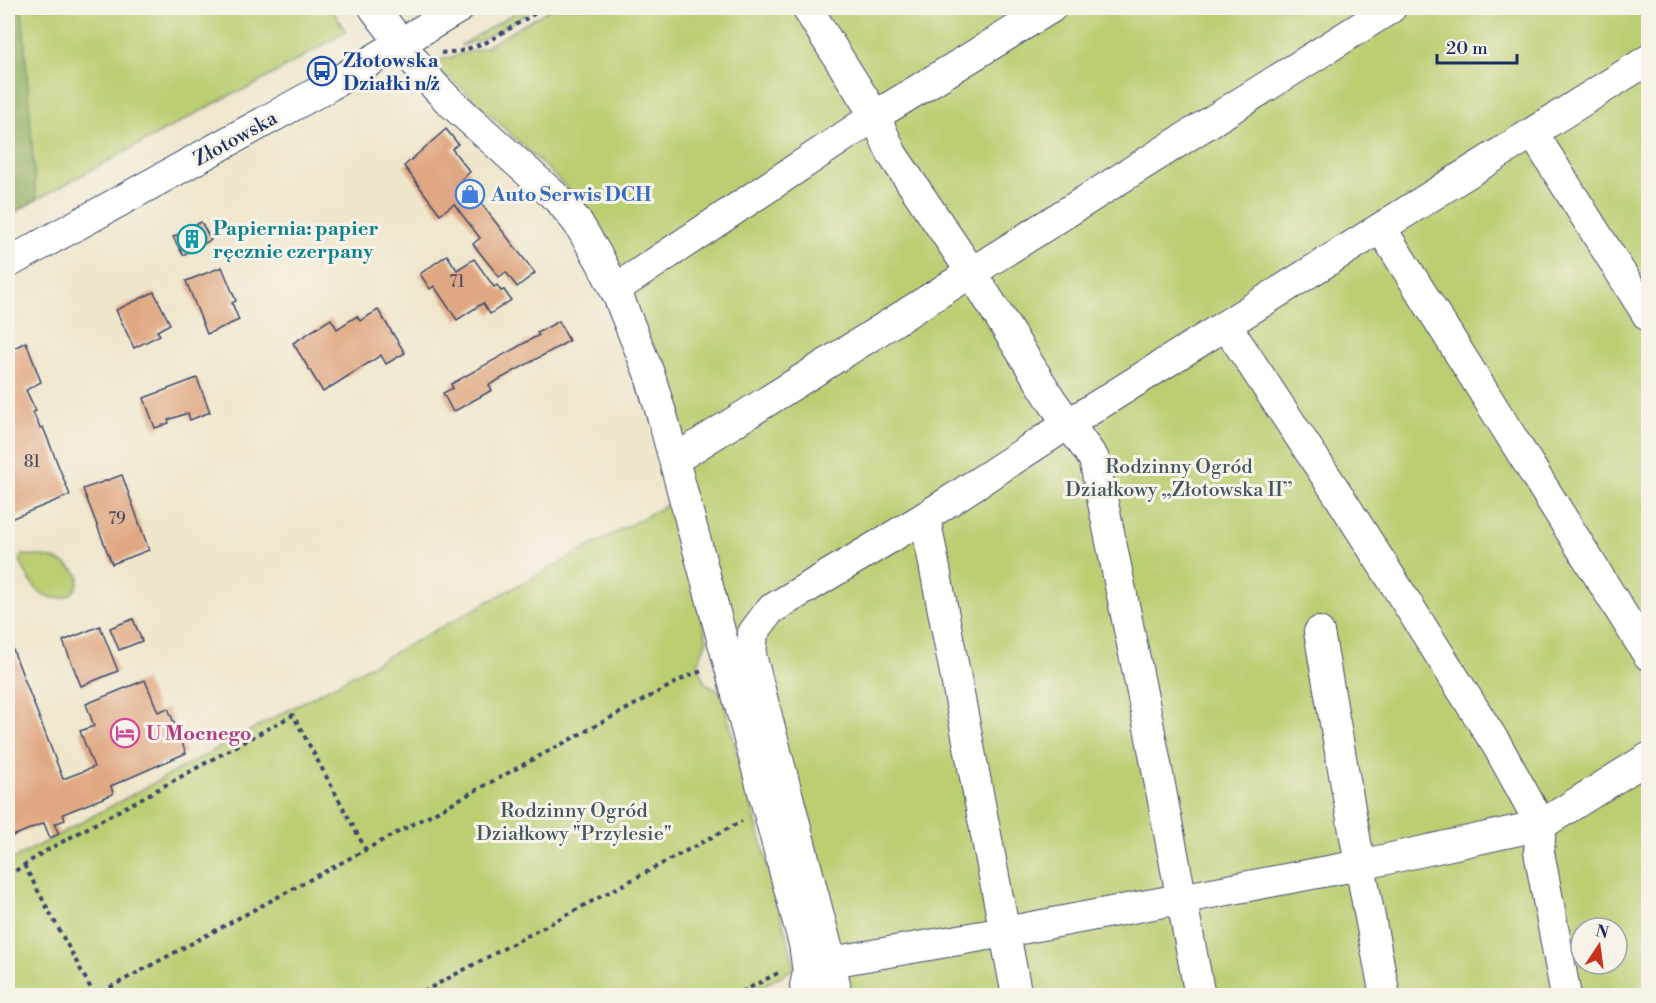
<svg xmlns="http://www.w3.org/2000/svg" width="1656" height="1003" font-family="'Libre Bodoni',serif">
<rect width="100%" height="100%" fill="#f7f3e8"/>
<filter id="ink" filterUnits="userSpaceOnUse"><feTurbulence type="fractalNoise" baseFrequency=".0167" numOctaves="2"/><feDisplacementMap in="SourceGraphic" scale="12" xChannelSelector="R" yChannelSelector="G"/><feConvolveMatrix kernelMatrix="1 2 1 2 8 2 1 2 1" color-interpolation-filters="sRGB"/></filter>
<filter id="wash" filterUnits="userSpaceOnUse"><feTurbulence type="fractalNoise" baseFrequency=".008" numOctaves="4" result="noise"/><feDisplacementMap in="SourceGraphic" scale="24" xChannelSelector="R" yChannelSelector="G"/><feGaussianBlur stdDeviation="1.35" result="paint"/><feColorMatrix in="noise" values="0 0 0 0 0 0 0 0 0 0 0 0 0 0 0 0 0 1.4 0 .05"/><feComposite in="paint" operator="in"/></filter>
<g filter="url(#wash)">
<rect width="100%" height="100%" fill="#efe6cc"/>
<g fill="#bbce72" stroke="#6b7e68" stroke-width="1.5" fill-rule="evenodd">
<polygon points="22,8 331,8 346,32 249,88 234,93 36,200"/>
<path d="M 523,8 L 536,8 C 512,22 489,40 460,46 Z"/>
<path d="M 552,8 L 1648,8 L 1648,995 L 825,995 L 610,250 L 579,199 L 462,88 L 429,63 L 484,48 ZM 1581,928 L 1617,928 L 1617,964 L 1581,964 Z"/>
<polygon points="672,502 707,640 698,662 704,682 719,691 723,699 795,968 761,987 765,995 8,996 8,862"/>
<path d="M 22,555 C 43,555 65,558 79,576 C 78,598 57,604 40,592 C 31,585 24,570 20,559 Z"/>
</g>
<polygon fill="#94b164" stroke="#587061" stroke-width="1.5" points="8,8 22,8 36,200 8,217"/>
<g id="blocks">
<g fill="#e0a882">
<polygon points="446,129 458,144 452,149 470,172 462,179 535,273 517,287 506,272 499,277 473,244 480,238 454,204 440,214 404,166"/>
<polygon points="201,222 211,240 183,255 173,237"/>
<polygon points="447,255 457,270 474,259 494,287 497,285 501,291 504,290 511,300 490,314 483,303 457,320 434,286 430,289 420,274"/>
<polygon points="222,267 236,301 232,303 239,320 207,334 186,281"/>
<polygon points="154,292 170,324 157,331 160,335 134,348 116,310"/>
<polygon points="378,310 405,353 386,364 381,355 323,392 293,343 331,319 337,329 357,316 360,321"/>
<polygon points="559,321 569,341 489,385 492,390 453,412 443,393 453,388 451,384 539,335 537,333"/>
<polygon points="26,342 41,382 26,390 36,411 33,412 40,428 43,427 70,495 8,520 8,351"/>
<polygon points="197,378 210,412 190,420 188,413 168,420 169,423 155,428 144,398"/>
<polygon points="122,475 149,550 112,564 83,489"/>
<polygon points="133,619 142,641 119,650 110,628"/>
<polygon points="100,626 118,671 81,686 63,641"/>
<polygon points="8,637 63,779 94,767 80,731 94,726 86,704 145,680 158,712 168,708 186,753 111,786 113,794 63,814 65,820 54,824 59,834 50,838 44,823 8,838 8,749 15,746 8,727"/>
</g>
</g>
</g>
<g filter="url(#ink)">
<use href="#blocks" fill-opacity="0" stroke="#3b4a6e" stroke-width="1.5"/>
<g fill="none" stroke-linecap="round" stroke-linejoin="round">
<g stroke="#3b4a6e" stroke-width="32">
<g id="minor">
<polyline points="374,8 428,79 447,99 560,201 578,223 600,260 618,296 649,373 663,419 804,944 808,972 805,986"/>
<polyline points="807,8 875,116 892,154 972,273 1052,401 1094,459 1148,722 1200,996"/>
<polyline points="1533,133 1648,316"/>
<polyline points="1381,228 1648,655"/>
<polyline points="8,263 329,86 459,8"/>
<polyline points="626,282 875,116 1051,8"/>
<polyline points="1226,325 1341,499 1498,747 1541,825 1539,852 1566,996"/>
<polyline points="685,453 1391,8"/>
<polyline points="925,517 1017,996"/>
<polyline points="1319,632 1360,865 1385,996"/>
<polyline points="831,962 1005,932 1360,865 1541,825 1648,758"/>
<polyline points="837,996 831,962 751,655 753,633 770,610 925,517 1068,424 1648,60"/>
</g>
</g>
<g stroke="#3b4a6e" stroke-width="4" stroke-dasharray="4.5 4.5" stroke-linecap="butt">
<polyline points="441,53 461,51 487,42 544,8"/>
<polyline points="8,349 9,348 10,350"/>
<polyline points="24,865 95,996"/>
<polyline points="8,876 42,853 293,715 366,850"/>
<polyline points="775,994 776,996"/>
<polyline points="94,996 688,676 702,671"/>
<polyline points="415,996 742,821"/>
<polyline points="734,996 778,973"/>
</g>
<use href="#minor" stroke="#fff" stroke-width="30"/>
</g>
</g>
<defs>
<g id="bus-ring" transform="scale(1.5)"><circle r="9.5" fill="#f7f3e8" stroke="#1a4fb4" stroke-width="1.5"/><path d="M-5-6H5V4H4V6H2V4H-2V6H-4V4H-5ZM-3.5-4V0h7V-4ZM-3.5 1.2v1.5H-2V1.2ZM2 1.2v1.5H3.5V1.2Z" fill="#1a4fb4"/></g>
<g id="shop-ring" transform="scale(1.5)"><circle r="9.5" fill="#f7f3e8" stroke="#3f7fe0" stroke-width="1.5"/><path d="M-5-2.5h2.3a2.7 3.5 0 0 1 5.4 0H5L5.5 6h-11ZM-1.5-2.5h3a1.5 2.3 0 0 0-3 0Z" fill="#3f7fe0"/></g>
<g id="building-ring" transform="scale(1.5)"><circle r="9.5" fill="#f7f3e8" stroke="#0f9aa8" stroke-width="1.5"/><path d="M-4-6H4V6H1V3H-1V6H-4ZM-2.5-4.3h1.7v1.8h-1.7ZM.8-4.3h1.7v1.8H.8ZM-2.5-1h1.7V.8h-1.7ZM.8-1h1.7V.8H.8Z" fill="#0f9aa8"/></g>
<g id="hotel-ring" transform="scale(1.5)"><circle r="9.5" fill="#f7f3e8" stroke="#d1479c" stroke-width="1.5"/><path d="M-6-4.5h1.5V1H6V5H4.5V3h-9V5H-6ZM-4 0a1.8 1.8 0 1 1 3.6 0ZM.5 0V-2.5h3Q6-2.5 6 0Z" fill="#d1479c"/></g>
</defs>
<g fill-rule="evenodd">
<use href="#bus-ring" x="322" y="71"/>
<use href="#shop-ring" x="470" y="194"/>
<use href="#building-ring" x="192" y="239"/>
<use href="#hotel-ring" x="125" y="733"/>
</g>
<g text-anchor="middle" stroke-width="6" stroke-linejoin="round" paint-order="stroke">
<g font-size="16" fill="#4c4d67">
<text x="457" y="287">71</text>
<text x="32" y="467">81</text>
<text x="117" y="524">79</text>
</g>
<g font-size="20" font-weight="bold" fill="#164399" stroke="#f7f3e8" text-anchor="start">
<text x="343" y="67">Złotowska<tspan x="343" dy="23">Działki n/ż</tspan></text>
</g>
<g font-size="20" fill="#1b2f5e" stroke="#f7f3e8">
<text transform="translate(235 138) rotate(-29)" y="7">Złotowska</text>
</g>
<g font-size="20" font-weight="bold" fill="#366cbe" stroke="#f7f3e8" text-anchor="start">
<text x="491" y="201">Auto Serwis DCH</text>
</g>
<g font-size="20" font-weight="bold" fill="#0d838f" stroke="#f7f3e8" text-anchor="start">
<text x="213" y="235">Papiernia: papier<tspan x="213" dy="23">ręcznie czerpany</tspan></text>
</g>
<g font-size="20" fill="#435763" stroke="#f7f3e8">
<text x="1179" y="473">Rodzinny Ogród<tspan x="1179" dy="23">Działkowy „Złotowska II”</tspan></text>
<text x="574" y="817">Rodzinny Ogród<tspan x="574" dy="23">Działkowy "Przylesie"</tspan></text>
</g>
<g font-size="20" font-weight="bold" fill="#b23c85" stroke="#f7f3e8" text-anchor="start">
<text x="146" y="740">U Mocnego</text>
</g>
</g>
<rect width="1656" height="1003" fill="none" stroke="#f7f3e8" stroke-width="30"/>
<g transform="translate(1599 946) rotate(13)"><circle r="28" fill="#f7f3e8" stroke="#9fa5b1" stroke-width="1.5"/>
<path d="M0-4.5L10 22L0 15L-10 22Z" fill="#c8321e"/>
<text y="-9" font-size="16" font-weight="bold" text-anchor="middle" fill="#1b2f5e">N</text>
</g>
<path d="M1437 54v9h80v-9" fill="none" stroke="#1b2f5e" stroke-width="3"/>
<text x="1446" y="54" font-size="18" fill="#1b2f5e" stroke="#f7f3e8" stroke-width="4.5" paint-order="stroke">20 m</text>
</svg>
